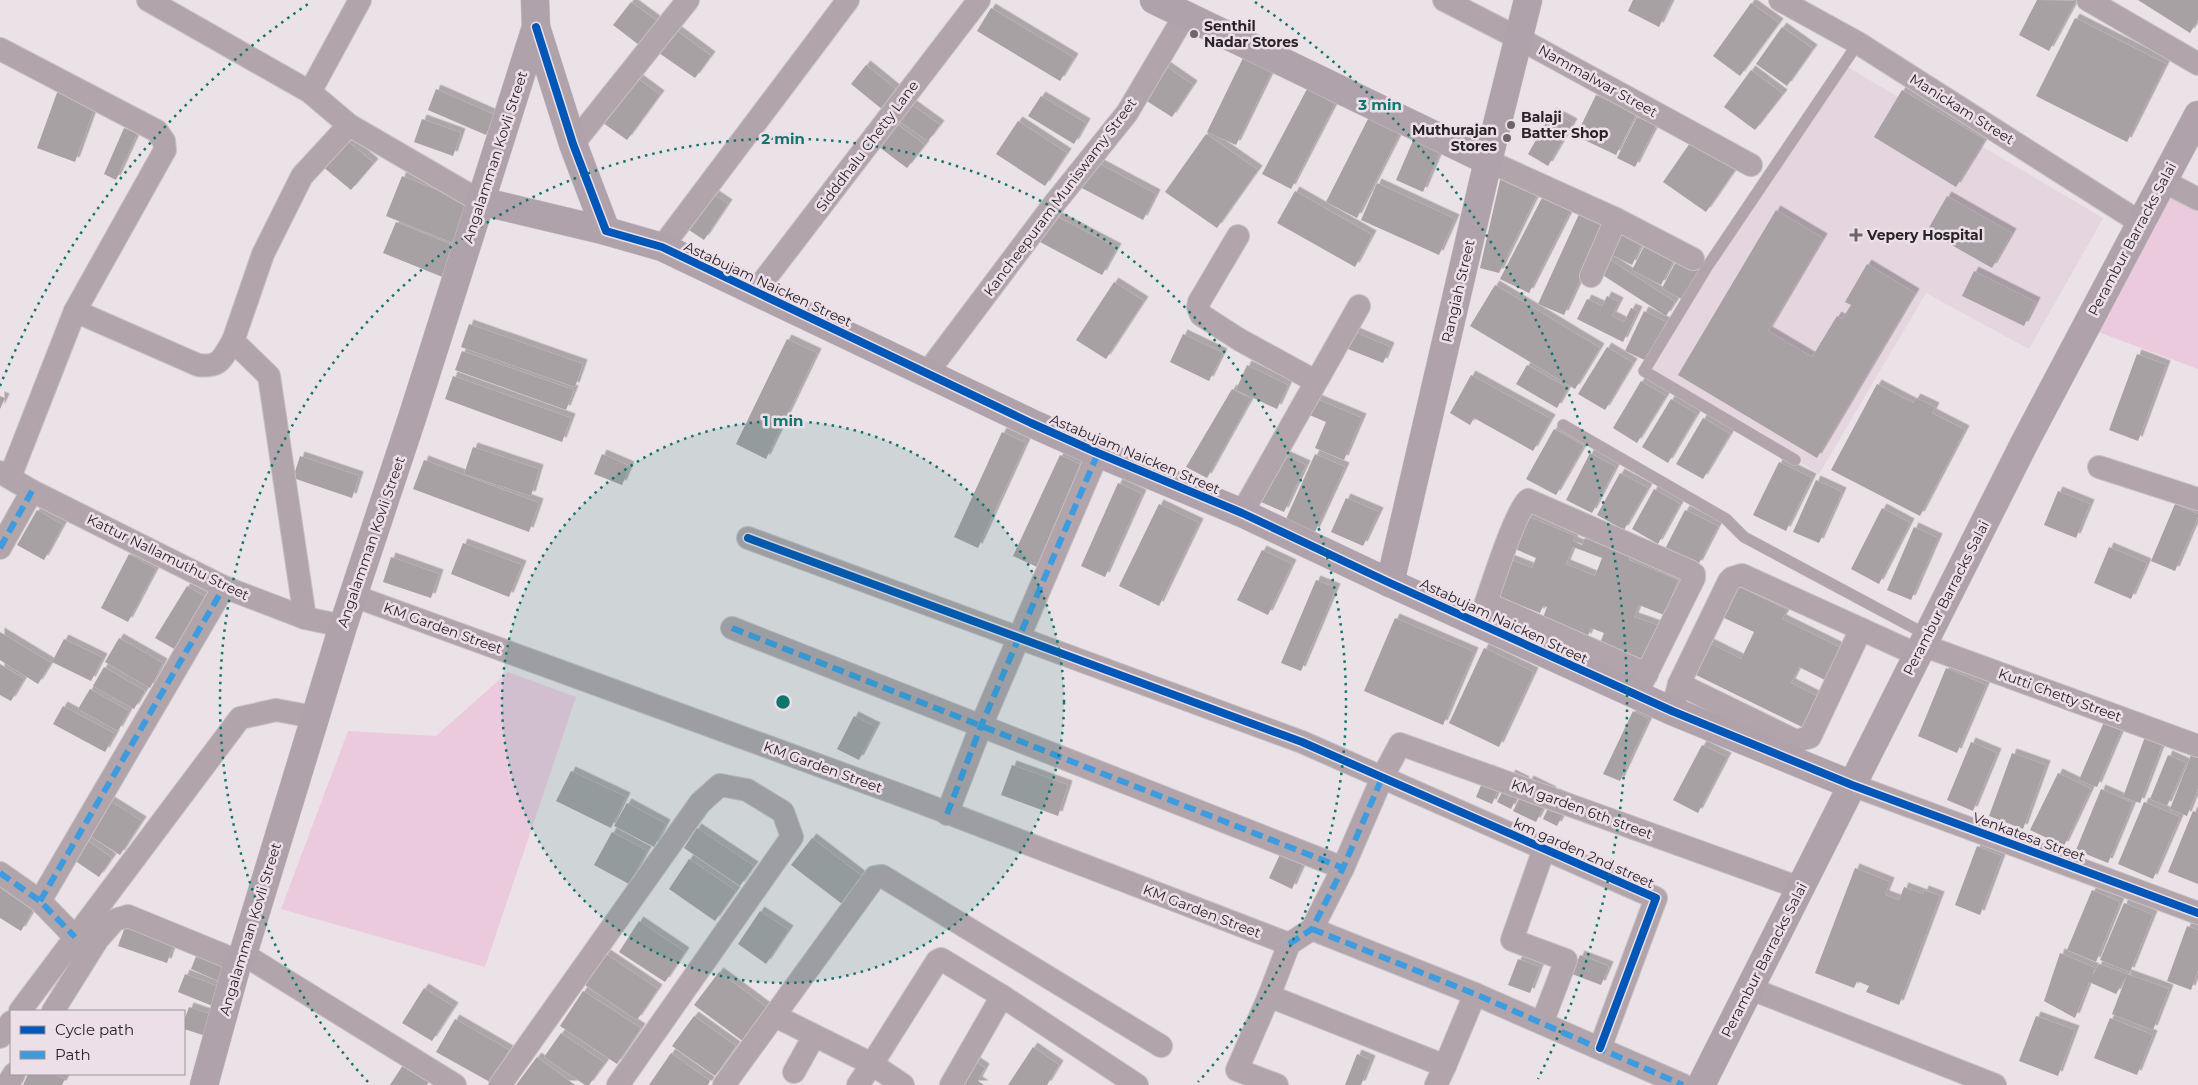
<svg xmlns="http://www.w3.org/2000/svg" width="2198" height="1085" font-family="Montserrat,sans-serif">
<defs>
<filter id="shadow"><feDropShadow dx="4.5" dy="-4.5" stdDeviation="0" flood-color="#0004"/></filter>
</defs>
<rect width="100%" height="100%" fill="#eae2e6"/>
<polygon fill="#e4d5de" points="1846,66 2103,218 2029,349 1926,293 1819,474 1647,365"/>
<g fill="#eccade">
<polygon points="2176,185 2198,197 2198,369 2098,332"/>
<polygon points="508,672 576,697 485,967 281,909 348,731 436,736"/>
</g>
<g fill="#a7a1a4" fill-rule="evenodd" filter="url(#shadow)">
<polygon points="1633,0 1672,0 1659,27 1628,11"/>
<polygon points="2037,0 2076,1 2049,51 2019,35"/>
<polygon points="2138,0 2198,0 2198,20 2190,33"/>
<polygon points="631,2 657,21 639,45 613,25"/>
<polygon points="1751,3 1779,23 1740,76 1713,56"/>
<polygon points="991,8 1074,58 1060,81 977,31"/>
<polygon points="2075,18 2166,64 2127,142 2036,96"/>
<polygon points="1782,27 1813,49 1787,86 1756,64"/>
<polygon points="676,30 711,56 695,78 659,53"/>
<polygon points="1243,58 1272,71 1236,145 1207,132"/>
<polygon points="866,65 898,91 883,110 851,84"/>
<polygon points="1164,65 1193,85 1172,117 1142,98"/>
<polygon points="1751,70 1783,94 1755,130 1724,107"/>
<polygon points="633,75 660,95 627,140 599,120"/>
<polygon points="436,89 495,115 486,135 428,110"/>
<polygon points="1307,89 1335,104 1291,189 1262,174"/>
<polygon points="58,90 96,104 75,162 37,148"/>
<polygon points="1902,90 1985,140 1956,187 1874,137"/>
<polygon points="1596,95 1636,114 1616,155 1576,136"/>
<polygon points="1041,96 1086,123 1074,144 1028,116"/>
<polygon points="904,99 940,125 928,141 892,116"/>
<polygon points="1552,112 1573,123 1548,166 1528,154"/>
<polygon points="1369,117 1400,133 1357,218 1326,202"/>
<polygon points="1637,117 1656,126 1635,167 1617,158"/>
<polygon points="889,118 925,145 907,168 871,141"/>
<polygon points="422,119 461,133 453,156 414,142"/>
<polygon points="1018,121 1067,153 1045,186 996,154"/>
<polygon points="124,128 137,134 116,180 104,174"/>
<polygon points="1206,134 1258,170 1217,228 1165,192"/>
<polygon points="1415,136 1442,147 1423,192 1396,180"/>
<polygon points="345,139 374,163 351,190 322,166"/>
<polygon points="1692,140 1735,170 1706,212 1663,182"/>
<polygon points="1092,160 1156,194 1143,220 1078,186"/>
<polygon points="402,176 469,203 453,243 386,216"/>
<polygon points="1501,176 1539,191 1499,273 1480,268"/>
<polygon points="1377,183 1455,219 1439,255 1361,220"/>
<polygon points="1295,191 1372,235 1355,267 1277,223"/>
<polygon points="710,192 728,204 704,240 686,228"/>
<polygon points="1544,194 1572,208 1529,293 1500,279"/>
<polygon points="1947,196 2012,233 1992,268 1927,231"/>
<polygon points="1776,210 1823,238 1768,331 1812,357 1837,316 1842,319 1851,305 1845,302 1867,264 1915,293 1817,458 1678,375"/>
<polygon points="1580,212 1606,224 1564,315 1538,304"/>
<polygon points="1054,215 1117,248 1102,275 1040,242"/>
<polygon points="396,222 457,247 445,278 383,253"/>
<polygon points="1621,227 1645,238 1632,265 1608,253"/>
<polygon points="1646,243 1675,258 1661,285 1632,270"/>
<polygon points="1607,258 1675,302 1666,316 1598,272"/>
<polygon points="1678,258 1700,270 1683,300 1662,288"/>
<polygon points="1974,271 2036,302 2024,326 1962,296"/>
<polygon points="1114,282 1144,301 1106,359 1076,340"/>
<polygon points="1495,285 1600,348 1575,389 1470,326"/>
<polygon points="1607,296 1619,302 1612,316 1624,322 1631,308 1638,311 1623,342 1577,319 1587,299 1602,306"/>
<polygon points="1644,311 1666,322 1647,361 1625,351"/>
<polygon points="469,324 583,364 575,387 461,347"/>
<polygon points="1350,330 1390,347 1383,363 1343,347"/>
<polygon points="1183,334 1223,353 1209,381 1170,362"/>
<polygon points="787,339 817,353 766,459 736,444"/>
<polygon points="1607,347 1633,363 1605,410 1578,394"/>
<polygon points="462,351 574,390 566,410 455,370"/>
<polygon points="2137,354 2166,365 2138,441 2109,430"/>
<polygon points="1247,365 1288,385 1277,409 1236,390"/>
<polygon points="1527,365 1568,388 1557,408 1516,384"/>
<polygon points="1471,375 1551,419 1533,451 1474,418 1470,425 1450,413"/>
<polygon points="453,376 571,418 562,442 445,399"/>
<polygon points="1641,381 1666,396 1637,443 1613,428"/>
<polygon points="1877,384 1913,403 1916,398 1935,407 1932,413 1965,430 1920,516 1831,470"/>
<polygon points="1232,389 1251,399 1207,478 1186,467"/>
<polygon points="0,396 5,398 0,409"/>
<polygon points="1314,398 1362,418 1344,460 1315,448 1326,422 1307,414"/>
<polygon points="1671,399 1697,414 1668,463 1642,447"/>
<polygon points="1703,418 1730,434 1703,479 1676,464"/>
<polygon points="1554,429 1584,446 1556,495 1526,479"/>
<polygon points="1002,432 1026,443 978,548 954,537"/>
<polygon points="473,447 539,469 531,496 464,474"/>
<polygon points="1590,453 1616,467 1592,513 1566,500"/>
<polygon points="602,454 630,466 622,485 594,474"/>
<polygon points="1282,454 1306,465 1284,512 1261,502"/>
<polygon points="1315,454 1345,467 1315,532 1286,519"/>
<polygon points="1060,455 1085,467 1037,567 1013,556"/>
<polygon points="300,456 359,476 352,498 293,478"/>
<polygon points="424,460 539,503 529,532 413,489"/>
<polygon points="1779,462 1812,478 1786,531 1753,515"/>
<polygon points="1620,473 1648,488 1624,530 1597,515"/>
<polygon points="1816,480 1842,492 1819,543 1793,532"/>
<polygon points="1118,483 1142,494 1105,577 1081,566"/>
<polygon points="1654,489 1680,504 1658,544 1632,529"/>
<polygon points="2058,491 2090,504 2076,538 2044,525"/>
<polygon points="1346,498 1379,512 1363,546 1331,532"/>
<polygon points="1159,504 1199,523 1159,606 1119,586"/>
<polygon points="2175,504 2198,514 2198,517 2175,571 2151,561"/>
<polygon points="1882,508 1910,523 1879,584 1851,569"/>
<polygon points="37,510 63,525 44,560 17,545"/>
<polygon points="1685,510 1718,526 1698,565 1665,549"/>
<path d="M 1527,516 L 1575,536 L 1573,541 L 1582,545 L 1585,538 L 1630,557 L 1629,560 L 1678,580 L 1664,615 L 1639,605 L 1634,617 L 1660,626 L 1645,662 L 1600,643 L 1604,633 L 1591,628 L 1587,638 L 1542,620 L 1547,607 L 1543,606 L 1540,613 L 1495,595 L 1509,559 L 1532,568 L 1536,558 L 1513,548 ZM 1573,547 L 1602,558 L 1595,576 L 1566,564 Z"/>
<polygon points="1914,527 1938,538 1911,600 1887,590"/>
<polygon points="463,543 522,565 509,597 451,574"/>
<polygon points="2109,547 2147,563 2131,599 2094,583"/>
<polygon points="1262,550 1292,564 1268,615 1237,600"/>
<polygon points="129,554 156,569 128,622 101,608"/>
<polygon points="391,557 439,574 431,598 383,582"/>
<polygon points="1316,580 1336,588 1301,671 1281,663"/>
<polygon points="187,586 207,598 176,650 155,638"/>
<polygon points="1738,586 1787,610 1782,619 1841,648 1825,680 1799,667 1791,683 1819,697 1804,728 1694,674 1709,643 1741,659 1754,632 1722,617"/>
<polygon points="1395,618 1474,652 1443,725 1364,691"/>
<polygon points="0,632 51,663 38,684 0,660"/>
<polygon points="119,638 163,663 150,688 105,662"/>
<polygon points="64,639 103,658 91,681 52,662"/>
<polygon points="1484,648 1534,672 1499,747 1449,723"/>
<polygon points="0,664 24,679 11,701 0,695"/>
<polygon points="104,667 145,691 134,709 93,686"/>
<polygon points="1946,668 1986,685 1957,753 1918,736"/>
<polygon points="90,689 129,711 118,731 78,709"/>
<polygon points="63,706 115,734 105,752 53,724"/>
<polygon points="1633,711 1649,719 1620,781 1603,774"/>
<polygon points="2107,715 2125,722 2097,787 2079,780"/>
<polygon points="854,716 876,727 859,760 837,749"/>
<polygon points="2146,734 2164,740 2140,803 2123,797"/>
<polygon points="1971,742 1997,753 1973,811 1947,800"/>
<polygon points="1702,745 1727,757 1698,813 1673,800"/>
<polygon points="2012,753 2046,765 2023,829 1989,816"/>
<polygon points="2168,755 2186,763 2167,806 2150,799"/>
<polygon points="2191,755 2198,758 2198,788 2187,816 2170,809"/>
<polygon points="1012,765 1068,785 1058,816 1001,795"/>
<polygon points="1488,769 1504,776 1492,804 1476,797"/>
<polygon points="571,771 626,797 611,828 556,801"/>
<polygon points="2058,773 2091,789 2064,846 2030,830"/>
<polygon points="1511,774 1525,781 1511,809 1497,802"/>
<polygon points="1529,780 1552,791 1536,822 1513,811"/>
<polygon points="2101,789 2133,803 2108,863 2076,850"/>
<polygon points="1555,793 1570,800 1557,826 1543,819"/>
<polygon points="110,801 142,821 120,855 89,835"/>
<polygon points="2144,802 2180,817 2153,879 2118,864"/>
<polygon points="627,803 666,824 654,847 614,826"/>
<polygon points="2193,811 2198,813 2198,884 2168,872"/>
<polygon points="697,828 754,866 740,886 684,848"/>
<polygon points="612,832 647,851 629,884 594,865"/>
<polygon points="812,838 867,880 846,907 791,865"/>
<polygon points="85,839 112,858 99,877 71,858"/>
<polygon points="1977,846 2002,856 1980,915 1955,905"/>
<polygon points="1282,850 1305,860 1292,889 1269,878"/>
<polygon points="689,859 736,891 715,921 669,889"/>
<polygon points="1855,868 1890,882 1885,895 1899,900 1904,887 1923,894 1924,890 1940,896 1899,1005 1866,992 1869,986 1857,981 1854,988 1815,973"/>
<polygon points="0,885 36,905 21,931 0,918"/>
<polygon points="2092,890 2120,902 2096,962 2067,950"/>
<polygon points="2124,903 2153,915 2130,972 2100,960"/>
<polygon points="760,911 789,930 766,964 738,944"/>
<polygon points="639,921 685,952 665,982 619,952"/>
<polygon points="126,924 174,942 167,963 118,946"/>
<polygon points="2187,926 2198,930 2198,970 2191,990 2167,981"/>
<polygon points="2060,953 2095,968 2092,976 2099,964 2169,989 2153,1030 2112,1014 2127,975 2116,994 2089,982 2075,1018 2044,1001"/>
<polygon points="197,954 230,968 223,983 191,969"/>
<polygon points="606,954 658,989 637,1020 585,985"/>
<polygon points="1580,955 1609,966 1601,985 1572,974"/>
<polygon points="1518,959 1540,967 1530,993 1508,985"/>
<polygon points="719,972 769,1009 744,1042 694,1005"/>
<polygon points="185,974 222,988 215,1007 178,992"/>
<polygon points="424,988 454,1007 432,1041 402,1023"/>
<polygon points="583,991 641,1028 617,1064 560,1026"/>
<polygon points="189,1007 216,1016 209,1037 184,1029 184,1021"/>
<polygon points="694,1016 736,1046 715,1076 672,1046"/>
<polygon points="2036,1016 2075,1030 2058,1076 2019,1061"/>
<polygon points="2110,1018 2153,1035 2137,1075 2094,1058"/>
<polygon points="455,1019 509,1050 490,1082 436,1052"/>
<polygon points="561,1033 605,1063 589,1085 585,1085 544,1057"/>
<polygon points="1033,1047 1059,1065 1047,1085 1008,1085"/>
<polygon points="671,1053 710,1081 708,1085 649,1085"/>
<polygon points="1357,1054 1371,1060 1361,1085 1345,1085"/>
<polygon points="537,1057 575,1085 516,1085"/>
<polygon points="970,1058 985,1068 978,1081 984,1085 957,1085"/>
<polygon points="403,1065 429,1082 427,1085 390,1085"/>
<polygon points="28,1074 52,1074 65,1079 62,1085 23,1085"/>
</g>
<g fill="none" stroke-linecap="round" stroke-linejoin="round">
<g stroke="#c6c0c3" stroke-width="12">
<g id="lane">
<polyline points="1563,425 1726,519 1744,537 1927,635"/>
<polyline points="1795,460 1644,371 1707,267 1858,43"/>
</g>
</g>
<g stroke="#c6c0c3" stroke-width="24">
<g id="street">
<polyline points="148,0 310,92 349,125 480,201"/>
<polyline points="1444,0 1520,39 1751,165"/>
<polyline points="1780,0 1858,43 2141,223"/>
<polyline points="2088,0 2198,64"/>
<polyline points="0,49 157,131 164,141 165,150 75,311 10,477"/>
<polyline points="310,92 360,0"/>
<polyline points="573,144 688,0"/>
<polyline points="1488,161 1616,219 1693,259"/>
<polyline points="2163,181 2198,199"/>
<polyline points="1238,236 1199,302 1198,307 1201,315 1240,340 1315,381"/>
<polyline points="662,247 848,0"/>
<polyline points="1591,276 1616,219"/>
<polyline points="755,292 979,0"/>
<path d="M 75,311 L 198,365 C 221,368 222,358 233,341"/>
<polyline points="927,373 1054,204 1127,113 1185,15"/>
<polyline points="2099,467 2198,499"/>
<polyline points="0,472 32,491 224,587 305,618 343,626"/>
<polyline points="1242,513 1359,306"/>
<polyline points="748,538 1302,742 1656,898 1600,1048"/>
<polyline points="0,548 32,491"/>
<polyline points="354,596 914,800 1289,944"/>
<polyline points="1486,603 1647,674"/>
<polyline points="305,618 269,376 233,341 263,254 302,176 349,125"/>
<path d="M 1479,623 C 1487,601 1514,512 1528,500 L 1690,571 L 1694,574 L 1694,578 L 1636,695"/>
<polyline points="732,628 1343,868"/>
<polyline points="1922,645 2198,746"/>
<polyline points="1679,684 1796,741 1810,737 1861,629"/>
<polyline points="1672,711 1679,684 1729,581 1732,578 1742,575 1918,655"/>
<polyline points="1852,785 2198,913"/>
<polyline points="947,814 981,726 1098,453"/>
<polyline points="0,873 40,901 75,937"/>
<polyline points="40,901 224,587"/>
<polyline points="1312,929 1475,994 1683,1085"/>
<polyline points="1289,944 1312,929 1343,868 1382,778 1400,744 1800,888"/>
<polyline points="1289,944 1269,996 1445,1066 1475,994"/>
<polyline points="243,954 455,1085"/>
<polyline points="1749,988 1995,1085"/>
<polyline points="1269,996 1237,1070 1277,1085"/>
<polyline points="20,1011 240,718 276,710 314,717"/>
<polyline points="53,1011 98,939 115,920 128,916 238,961"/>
<polyline points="775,1016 872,1064 937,961 941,959 1002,996 1137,1085"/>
<polyline points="1542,1023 1566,960 1512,940 1544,849"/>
<polyline points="0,1037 11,1022"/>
<polyline points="794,1072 814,1036"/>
<polyline points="7,1085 14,1074"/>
<polyline points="500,1085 700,803 720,785 747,790 783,812 792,837 618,1085"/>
<polyline points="724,1085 875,877 882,876 1161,1046"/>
<polyline points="858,1085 872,1064 903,1085"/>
<polyline points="951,1085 1002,996"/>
<polyline points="1436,1085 1445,1066"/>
</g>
</g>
<g stroke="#c6c0c3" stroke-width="29">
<g id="secondary">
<polyline points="1154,0 1488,161"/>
<polyline points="536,27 573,144 606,231 662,247 1031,423 1098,453 1242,513 1390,583 1672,711 1852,785"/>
<polyline points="480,201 606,231"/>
<polyline points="1390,583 1488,161 1528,0"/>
<polyline points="204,1085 238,961 243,954 343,626 413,415 536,27 535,0"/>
<polyline points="1701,1085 2025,442 2198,115"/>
</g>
</g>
<use href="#lane" stroke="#b1a4ab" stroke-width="11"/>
<use href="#street" stroke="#b1a4ab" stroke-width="22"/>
<use href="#secondary" stroke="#b0a2aa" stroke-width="28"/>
<g stroke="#3d9ce0" stroke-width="6" stroke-dasharray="12 6" stroke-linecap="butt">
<polyline points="0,548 32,491"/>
<polyline points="732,628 1343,868"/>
<polyline points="947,814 981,726 1098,453"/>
<polyline points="0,873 40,901 75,937"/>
<polyline points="40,901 224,587"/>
<polyline points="1312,929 1475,994 1683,1085"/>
<polyline points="1289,944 1312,929 1343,868 1382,778"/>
</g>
<g stroke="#eddfe7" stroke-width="11">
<g id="cycleway">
<polyline points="536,27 573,144 606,231 662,247 1031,423 1098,453 1242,513 1390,583 1672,711 1852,785 2198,913"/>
<polyline points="748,538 1302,742 1656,898 1600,1048"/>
</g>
</g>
<use href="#cycleway" stroke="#0057b8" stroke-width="8"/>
</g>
<circle cx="783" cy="702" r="281" fill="#0f766e" fill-opacity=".12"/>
<g fill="none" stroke="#0f766e" stroke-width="2.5" stroke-dasharray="2.5 5">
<circle cx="783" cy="702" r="281"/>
<path d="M368 1082A563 563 0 1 1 1198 1082"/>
<path d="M0 386A844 844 0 0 1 311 2M1255 2A844 844 0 0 1 1538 1079"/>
</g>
<g fill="#6c6669" stroke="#eddfe7" stroke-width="2">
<circle cx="1194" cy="34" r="5"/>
<circle cx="1511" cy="125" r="5"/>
<circle cx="1507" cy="138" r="5"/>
<path d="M1853.5 227.5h5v5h5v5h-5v5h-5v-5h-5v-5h5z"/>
</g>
<g text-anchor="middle" stroke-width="5" stroke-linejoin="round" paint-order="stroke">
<g font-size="14" font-weight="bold" fill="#282326" stroke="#eddfe7" text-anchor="start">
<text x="1204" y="31">Senthil<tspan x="1204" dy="16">Nadar Stores</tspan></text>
<text x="1521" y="122">Balaji<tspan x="1521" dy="16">Batter Shop</tspan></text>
<text x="1497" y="135" text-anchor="end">Muthurajan<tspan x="1497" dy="16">Stores</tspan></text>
<text x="1867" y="240">Vepery Hospital</text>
</g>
<g font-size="14" fill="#282326" stroke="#eddfe7">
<text transform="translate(1598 81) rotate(29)" y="5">Nammalwar Street</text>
<text transform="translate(1962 109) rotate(32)" y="5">Manickam Street</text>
<text transform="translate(867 146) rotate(-53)" y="5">Sidddhalu Chetty Lane</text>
<text transform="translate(495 157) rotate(-72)" y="5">Angalamman Kovli Street</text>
<text transform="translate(1060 197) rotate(-53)" y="5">Kancheepuram Muniswamy Street</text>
<text transform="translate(2132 239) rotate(-62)" y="5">Perambur Barracks Salai</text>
<text transform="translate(768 284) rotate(25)" y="5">Astabujam Naicken Street</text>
<text transform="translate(1458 291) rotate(-77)" y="5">Rangiah Street</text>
<text transform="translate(1135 454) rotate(23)" y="5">Astabujam Naicken Street</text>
<text transform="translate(371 542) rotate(-71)" y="5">Angalamman Kovli Street</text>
<text transform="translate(168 557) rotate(26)" y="5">Kattur Nallamuthu Street</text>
<text transform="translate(1946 598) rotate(-63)" y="5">Perambur Barracks Salai</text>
<text transform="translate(1504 621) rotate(25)" y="5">Astabujam Naicken Street</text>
<text transform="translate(443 628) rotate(20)" y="5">KM Garden Street</text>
<text transform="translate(2060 695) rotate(20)" y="5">Kutti Chetty Street</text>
<text transform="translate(823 767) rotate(20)" y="5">KM Garden Street</text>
<text transform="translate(1582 809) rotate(20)" y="5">KM garden 6th street</text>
<text transform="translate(2029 837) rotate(20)" y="5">Venkatesa Street</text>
<text transform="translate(1584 853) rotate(24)" y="5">km garden 2nd street</text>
<text transform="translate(1202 911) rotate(21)" y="5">KM Garden Street</text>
<text transform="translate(250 929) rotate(-73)" y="5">Angalamman Kovli Street</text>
<text transform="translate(1764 960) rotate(-63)" y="5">Perambur Barracks Salai</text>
</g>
</g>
<circle cx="783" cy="702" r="8" fill="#0f766e" stroke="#eddfe7" stroke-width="2.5"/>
<g font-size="15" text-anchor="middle" font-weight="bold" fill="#0f766e" stroke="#eddfe7" stroke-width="5" stroke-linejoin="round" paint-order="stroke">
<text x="1380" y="110">3 min</text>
<text x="783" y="144">2 min</text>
<text x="783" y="426">1 min</text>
</g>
<rect x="10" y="1010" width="175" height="65" fill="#eddfe7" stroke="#9e949a"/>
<rect x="20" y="1026" width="25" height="8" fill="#0057b8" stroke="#9e949a"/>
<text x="55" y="1035" font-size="15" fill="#282326">Cycle path</text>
<rect x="20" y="1051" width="25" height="8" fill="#3d9ce0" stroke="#9e949a"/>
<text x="55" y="1060" font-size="15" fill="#282326">Path</text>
</svg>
